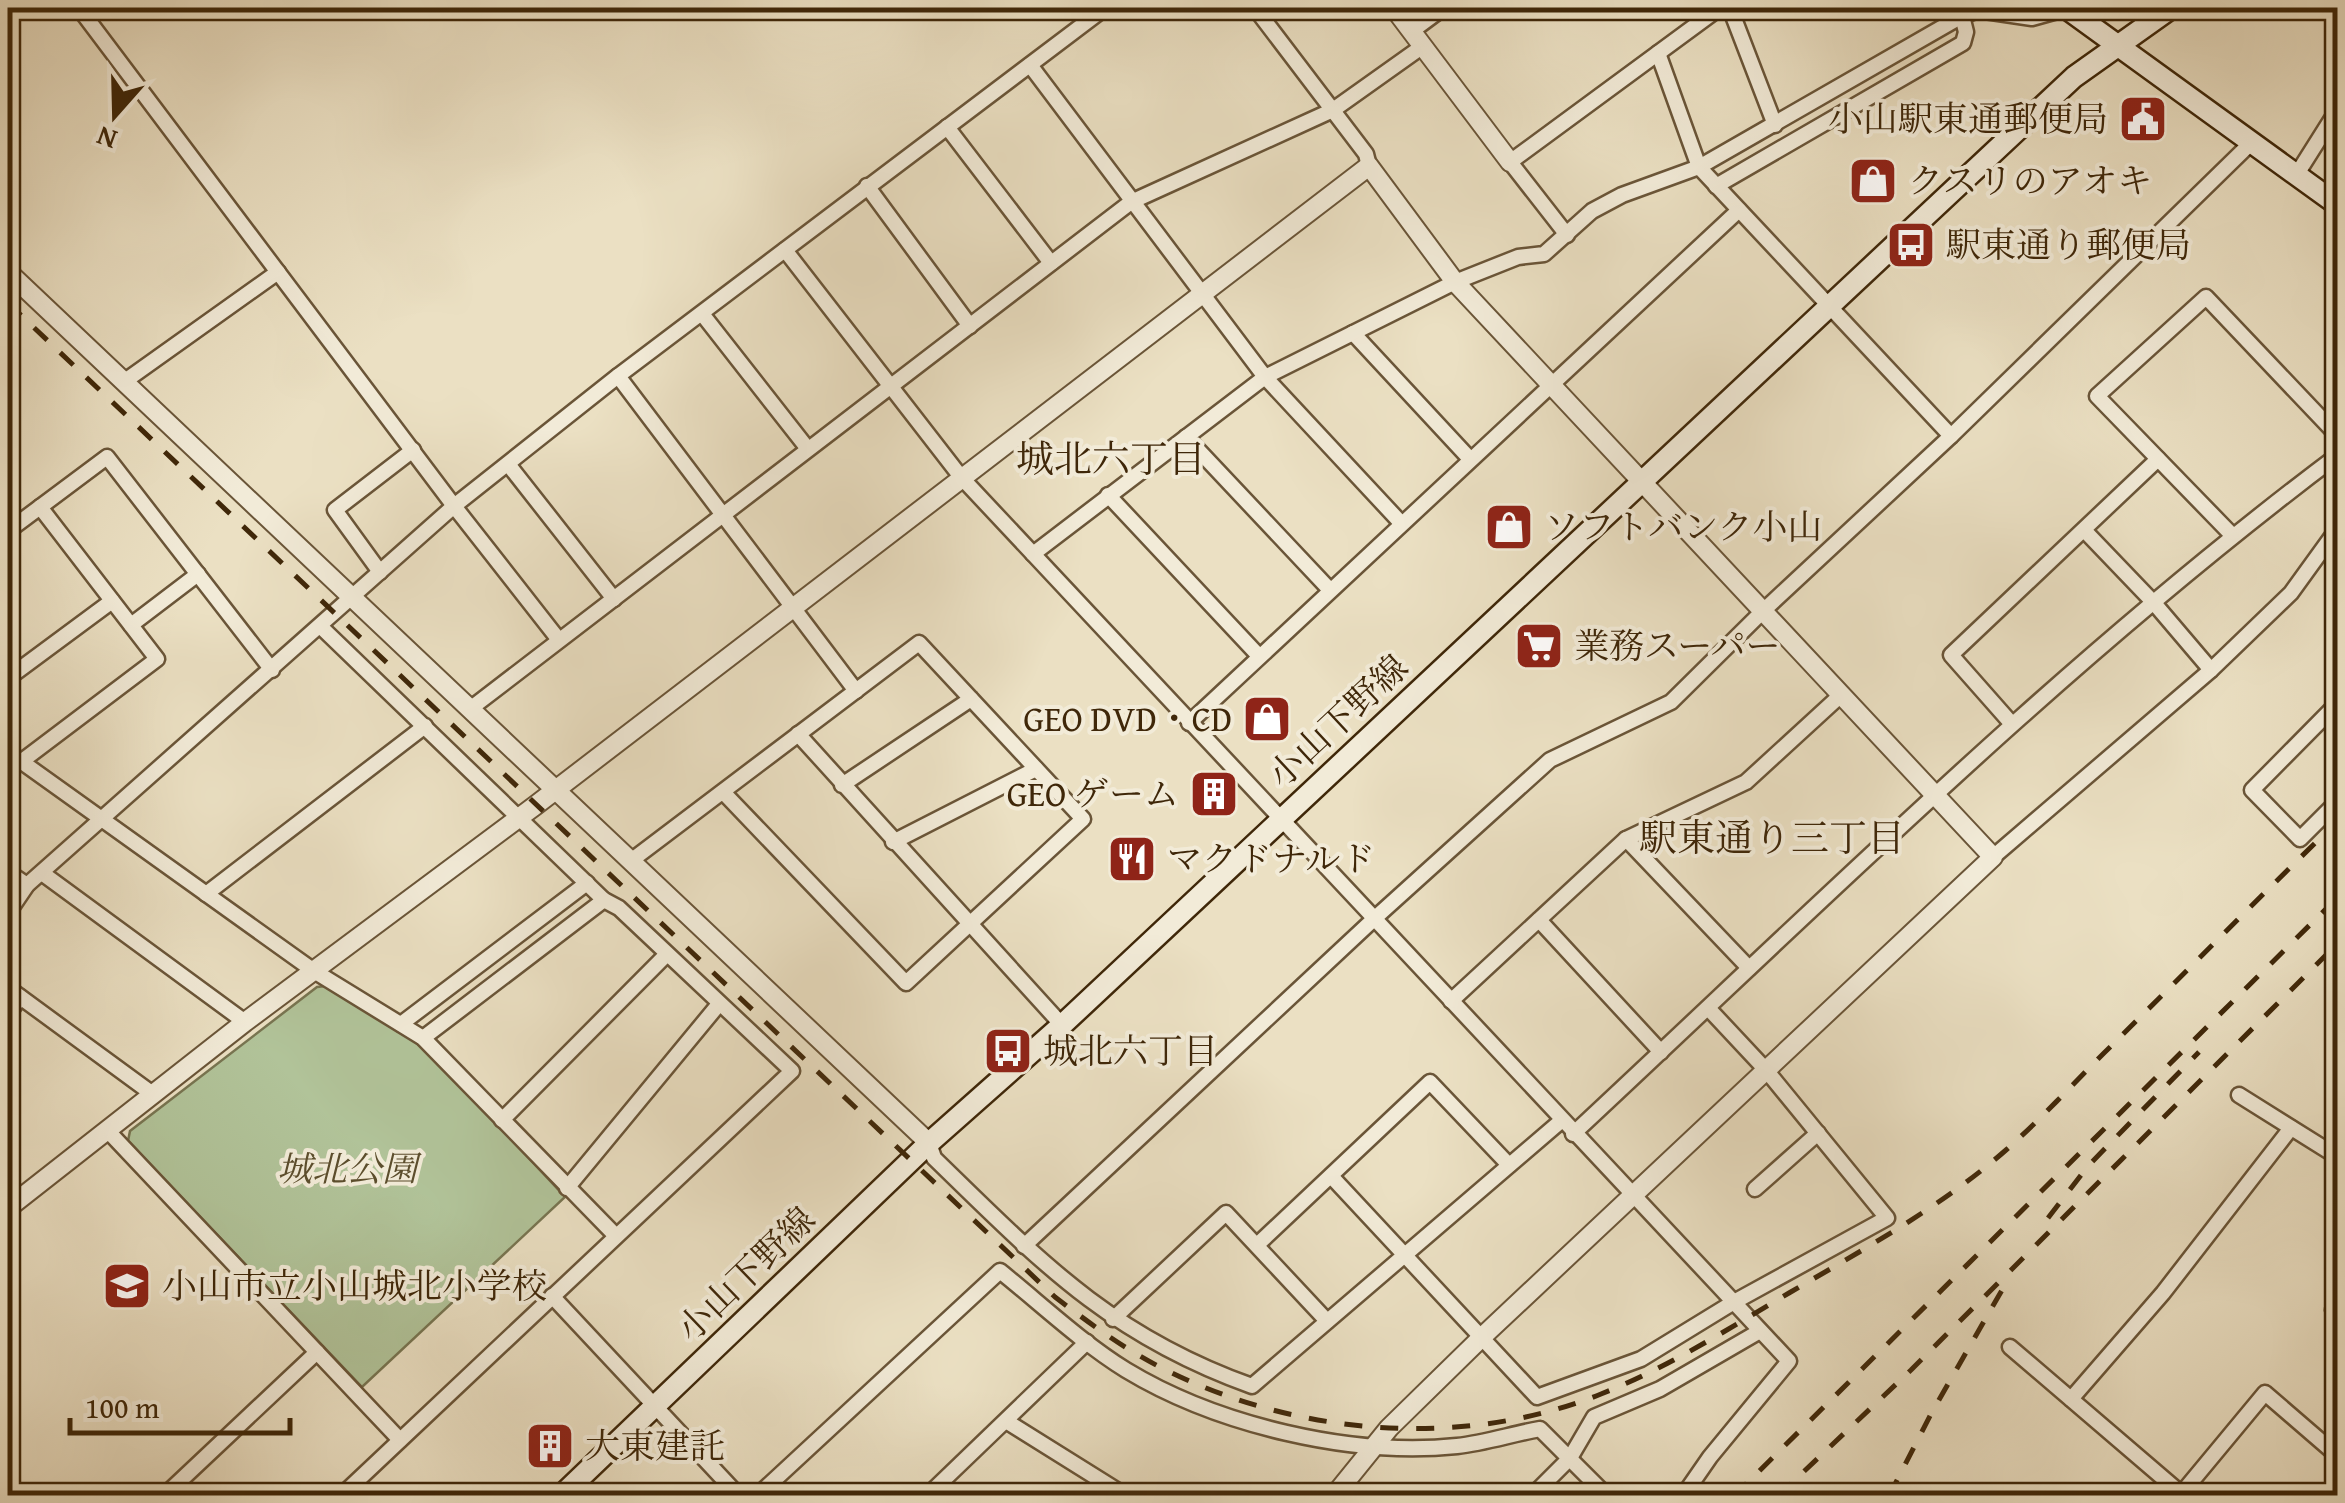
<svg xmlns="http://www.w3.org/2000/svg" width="2345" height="1503" font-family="'Gentium Book Plus','Noto Serif JP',serif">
<rect width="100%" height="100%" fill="#ebe0c3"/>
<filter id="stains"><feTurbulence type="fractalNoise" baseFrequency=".002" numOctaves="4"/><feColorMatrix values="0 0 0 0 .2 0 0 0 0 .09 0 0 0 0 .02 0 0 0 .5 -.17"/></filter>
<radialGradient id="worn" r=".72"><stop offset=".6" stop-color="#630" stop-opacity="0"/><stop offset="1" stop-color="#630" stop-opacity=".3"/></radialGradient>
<polygon fill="#b1c399" stroke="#787551" stroke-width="2.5" points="326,986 406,1034 440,1062 565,1197 362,1387 128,1141 130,1131 317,987"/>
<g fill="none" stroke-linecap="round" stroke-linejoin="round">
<g stroke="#6a5538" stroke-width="19">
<g id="minor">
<polyline points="79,8 454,506 559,640"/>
<polyline points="1255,8 1366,154 1369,166"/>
<polyline points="1730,8 1775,125"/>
<polyline points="1412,31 1443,8"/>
<polyline points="1658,53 1699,167 1951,436"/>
<polyline points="1030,65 1265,377 1401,523"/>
<polyline points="947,127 1051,263"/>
<polyline points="2297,174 2338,109"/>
<polyline points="867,186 970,326"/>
<polyline points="1716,186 1963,43 1966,32 1962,16"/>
<polyline points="1567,235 1510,162 1718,9 1733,8"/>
<polyline points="785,250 961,477 1789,1361 1710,1457 1683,1496"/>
<polyline points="703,315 808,449"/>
<polyline points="1353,333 1470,459"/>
<polyline points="618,376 856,691"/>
<polyline points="125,381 278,272"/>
<polyline points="1186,437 1330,590"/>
<polyline points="508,464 614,599"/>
<polyline points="1108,495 1259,656"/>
<polyline points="2084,530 2154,603 2211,670"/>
<polyline points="8,531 107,457 272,670"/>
<polyline points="2232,535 2097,396 2206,297 2338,436"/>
<polyline points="1033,554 1265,377 1455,282 1518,257 1544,254 1592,211 1622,195 1699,167 1962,16 1978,10 2032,18 2068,8"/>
<polyline points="380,572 335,510 413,450"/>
<polyline points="131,625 198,574"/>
<polyline points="320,626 604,900 619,908 792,1071 341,1496"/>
<polyline points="8,678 112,601"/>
<polyline points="2338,703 2252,790 2300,839 2338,801"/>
<polyline points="470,709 1131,202 1333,110 1423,46"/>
<polyline points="1189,723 1739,210"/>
<polyline points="2011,723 1951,655 2158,459"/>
<polyline points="798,734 1062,1025"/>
<polyline points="8,752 314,971 423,1038 616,1236"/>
<polyline points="22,761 157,659 40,507"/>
<polyline points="842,785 971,699"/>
<polyline points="1626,839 1749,968"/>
<polyline points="893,842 1036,769"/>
<polyline points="1993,857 2211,670 2291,593 2338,528"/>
<polyline points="632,860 919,643 1083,819 906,983 724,793"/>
<polyline points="8,872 27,885"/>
<polyline points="42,873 245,1022"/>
<polyline points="206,894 425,726"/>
<polyline points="8,913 27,885 454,506 618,376 1105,8"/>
<polyline points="1539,920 1661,1052"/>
<polyline points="8,988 154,1095"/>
<polyline points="1451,1001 1626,839 1746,782 1842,694"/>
<polyline points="8,1015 20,997"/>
<polyline points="401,1024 587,883"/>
<polyline points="423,1038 604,900"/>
<polyline points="2239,1095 2338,1157"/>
<polyline points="502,1120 667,954"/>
<polyline points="107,1130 400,1440"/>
<path d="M 1573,1134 C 1822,902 2065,660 2338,455"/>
<path d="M 929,1143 L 934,1158 C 1039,1260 1109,1335 1252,1386 L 1561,1121"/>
<polyline points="1331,1176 1537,1397 1641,1359 1734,1302 1887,1218 1766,1070 1708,1008"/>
<polyline points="567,1188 719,1004"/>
<polyline points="1755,1189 1818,1133"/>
<polyline points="1257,1245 1430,1082 1509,1165"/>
<polyline points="1024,1246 1375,918 1550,760 1671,702 1763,611 1951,436 2253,141"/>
<polyline points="552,1296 739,1496"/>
<polyline points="2333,1310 2338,1314"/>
<polyline points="1113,1319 1226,1213 1327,1321"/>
<polyline points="2010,1347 2184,1496"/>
<polyline points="2071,1399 2163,1293 2291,1128"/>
<polyline points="1006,1421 1126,1496"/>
<polyline points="2182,1493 2265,1393 2338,1456"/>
<polyline points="164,1496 317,1352"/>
<path d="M 757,1496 L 1000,1271 C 1041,1304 1081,1342 1126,1370 C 1217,1425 1351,1457 1457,1446 C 1485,1443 1512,1434 1540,1429 L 1607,1496"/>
<polyline points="927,1496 1087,1342"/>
<polyline points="1532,1496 1570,1458 1594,1417 1660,1389 1760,1331"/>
</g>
</g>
<g stroke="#6a5538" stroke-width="22">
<g id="tertiary">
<polyline points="1394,8 1510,162"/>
<polyline points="8,272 929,1143"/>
<polyline points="8,1208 245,1022 536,805 1369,166 1455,282 1993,857 1482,1337 1389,1428 1334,1496"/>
</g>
</g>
<g stroke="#3f2709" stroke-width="25">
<g id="secondary">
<polyline points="2066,8 2338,205"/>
<polyline points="561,1496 929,1143 1062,1025 2074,77 2171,8"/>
</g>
</g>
<use href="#minor" stroke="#f2ebd8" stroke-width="14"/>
<use href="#tertiary" stroke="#f2ebd8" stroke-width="18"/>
<use href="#secondary" stroke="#f2ebd8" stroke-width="20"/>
<g stroke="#3f2709" stroke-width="5" stroke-dasharray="18 18" stroke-linecap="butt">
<path d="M 8,303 L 1055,1297 C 1092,1325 1128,1352 1170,1372 C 1301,1436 1464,1449 1601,1394 C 1667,1368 1728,1329 1789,1293 C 1864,1249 1941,1207 2006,1150 C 2040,1120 2072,1085 2104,1053 C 2182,976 2259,897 2338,821"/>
<polyline points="2048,1218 2088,1166 2199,1052"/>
<polyline points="1734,1496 2338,897"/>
<polyline points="1778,1496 1911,1370 2338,943"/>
<polyline points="1889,1496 1932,1412 2002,1290"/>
</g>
</g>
<defs>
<g id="civic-square" transform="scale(2.5)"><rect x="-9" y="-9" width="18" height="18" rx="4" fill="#8f2418" stroke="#f2ebd8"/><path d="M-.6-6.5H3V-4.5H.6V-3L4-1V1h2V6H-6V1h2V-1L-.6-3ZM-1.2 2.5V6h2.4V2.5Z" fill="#fff"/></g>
<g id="shop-square" transform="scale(2.5)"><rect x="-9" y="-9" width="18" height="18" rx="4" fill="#8f2418" stroke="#f2ebd8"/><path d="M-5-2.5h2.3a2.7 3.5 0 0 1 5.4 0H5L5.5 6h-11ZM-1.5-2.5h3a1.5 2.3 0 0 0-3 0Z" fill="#fff"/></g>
<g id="bus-square" transform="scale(2.5)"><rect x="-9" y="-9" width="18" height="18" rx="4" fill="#8f2418" stroke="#f2ebd8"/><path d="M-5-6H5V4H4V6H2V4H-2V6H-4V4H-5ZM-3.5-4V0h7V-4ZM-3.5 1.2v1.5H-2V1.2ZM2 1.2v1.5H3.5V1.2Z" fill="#fff"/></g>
<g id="supermarket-square" transform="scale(2.5)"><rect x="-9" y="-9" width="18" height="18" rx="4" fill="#8f2418" stroke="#f2ebd8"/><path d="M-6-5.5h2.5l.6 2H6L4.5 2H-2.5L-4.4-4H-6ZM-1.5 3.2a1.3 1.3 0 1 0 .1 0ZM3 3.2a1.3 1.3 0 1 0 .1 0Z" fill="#fff"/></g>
<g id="building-square" transform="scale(2.5)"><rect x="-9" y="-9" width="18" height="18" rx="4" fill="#8f2418" stroke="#f2ebd8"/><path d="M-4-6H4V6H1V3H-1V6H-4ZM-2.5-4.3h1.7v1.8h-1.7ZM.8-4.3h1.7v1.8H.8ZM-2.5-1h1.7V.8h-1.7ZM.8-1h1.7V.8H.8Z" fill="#fff"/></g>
<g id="restaurant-square" transform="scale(2.5)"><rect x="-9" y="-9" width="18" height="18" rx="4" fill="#8f2418" stroke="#f2ebd8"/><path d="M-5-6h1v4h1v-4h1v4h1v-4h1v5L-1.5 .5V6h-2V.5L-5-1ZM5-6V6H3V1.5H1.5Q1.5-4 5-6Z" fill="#fff"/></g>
<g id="school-square" transform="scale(2.5)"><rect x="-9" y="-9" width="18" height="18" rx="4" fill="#8f2418" stroke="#f2ebd8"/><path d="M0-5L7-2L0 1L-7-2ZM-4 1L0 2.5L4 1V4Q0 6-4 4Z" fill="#fff"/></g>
</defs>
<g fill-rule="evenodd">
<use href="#civic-square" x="2143" y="119"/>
<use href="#shop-square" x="1873" y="181"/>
<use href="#bus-square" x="1911" y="245"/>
<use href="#shop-square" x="1509" y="527"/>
<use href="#supermarket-square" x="1539" y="646"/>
<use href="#shop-square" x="1267" y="719"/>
<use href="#building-square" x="1214" y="794"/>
<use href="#restaurant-square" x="1132" y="859"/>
<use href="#bus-square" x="1008" y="1051"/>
<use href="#school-square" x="127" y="1286"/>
<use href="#building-square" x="550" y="1446"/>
</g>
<g text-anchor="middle" stroke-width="8" stroke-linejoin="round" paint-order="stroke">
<g font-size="35" fill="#3f2709" stroke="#f2ebd8" text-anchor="start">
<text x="2108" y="131" text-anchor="end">小山駅東通郵便局</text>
<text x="1908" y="193">クスリのアオキ</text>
<text x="1946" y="257">駅東通り郵便局</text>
<text x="1544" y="539">ソフトバンク小山</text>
<text x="1574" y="658">業務スーパー</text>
<text x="1232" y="731" text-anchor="end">GEO DVD・CD</text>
<text x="1179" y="806" text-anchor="end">GEO ゲーム</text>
<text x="1167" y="871">マクドナルド</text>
<text x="1043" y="1063">城北六丁目</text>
<text x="162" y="1298">小山市立小山城北小学校</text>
<text x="585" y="1458">大東建託</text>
</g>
<g font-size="35" fill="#3f2709" stroke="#f2ebd8">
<text transform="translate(1338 721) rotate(-43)" y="12">小山下野線</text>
<text transform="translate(746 1274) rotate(-44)" y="12">小山下野線</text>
</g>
<g font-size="35" font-style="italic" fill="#5c4e2d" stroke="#f2ebd8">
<text x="347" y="1181">城北公園</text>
</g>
<g font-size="38" fill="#3f2709" stroke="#f2ebd8">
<text x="1111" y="472">城北六丁目</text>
<text x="1772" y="851">駅東通り三丁目</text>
</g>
</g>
<rect width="2345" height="1503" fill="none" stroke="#ebe0c3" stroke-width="40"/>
<rect x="10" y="10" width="2325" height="1483" fill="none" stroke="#3f2709" stroke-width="5"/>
<rect x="20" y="20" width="2305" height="1463" fill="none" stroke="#3f2709" stroke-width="2.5"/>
<g transform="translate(115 115) rotate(200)" stroke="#f2ebd8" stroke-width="8" paint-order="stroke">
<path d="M0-8L18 38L0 25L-18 38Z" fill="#3f2709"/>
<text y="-15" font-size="28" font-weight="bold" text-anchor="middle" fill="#3f2709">N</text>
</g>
<path d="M70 1418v15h220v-15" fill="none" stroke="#3f2709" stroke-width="5"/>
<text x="85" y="1418" font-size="30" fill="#3f2709" stroke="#f2ebd8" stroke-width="8" paint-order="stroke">100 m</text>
<rect width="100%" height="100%" filter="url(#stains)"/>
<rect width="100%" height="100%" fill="url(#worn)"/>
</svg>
